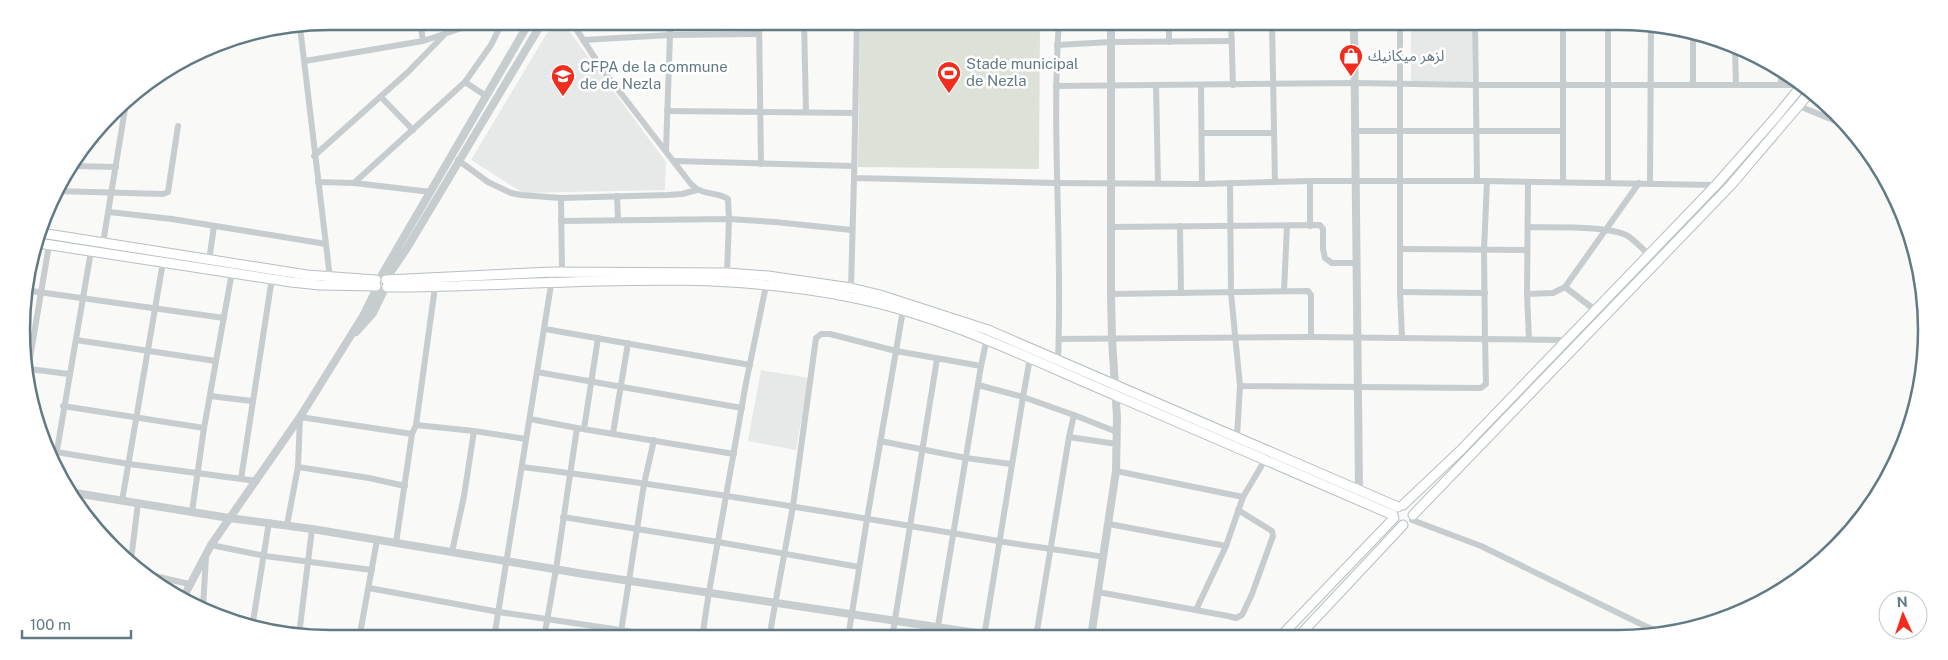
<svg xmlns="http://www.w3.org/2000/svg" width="1948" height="660" font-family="'Public Sans','Noto Sans Arabic',sans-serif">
<rect width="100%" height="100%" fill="#f9f9f7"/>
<g fill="#e7e9e8">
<rect x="1411" y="21" width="61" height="61"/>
<polygon points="564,24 666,162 665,190 523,193 471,160 547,33"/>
<polygon points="761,370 809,378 796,450 748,441"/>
</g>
<polygon fill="#dce2d7" points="860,21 1040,21 1039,169 858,167"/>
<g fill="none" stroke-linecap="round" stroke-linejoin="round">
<g stroke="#b6bfc2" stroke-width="11">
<g id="secondary">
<polyline points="41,233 307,275 376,280"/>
<polyline points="38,243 291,282 320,285 376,286"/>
<polyline points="386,280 552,272 727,273 768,276 851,288 880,295 988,330 1398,507"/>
<path d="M 387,287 C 541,287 697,266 850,297 C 944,315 1029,359 1117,396 C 1209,435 1301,476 1393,515"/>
<polyline points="1403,505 1461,450 1716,185 1776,117 1803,84"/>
<polyline points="1413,515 1731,185 1811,91"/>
<polyline points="1280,637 1394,518"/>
<polyline points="1298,637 1403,525"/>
</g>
</g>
<g stroke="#c7cccf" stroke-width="6">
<polyline points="420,21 423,41"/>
<path d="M 571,21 L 602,69 L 691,184 C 702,196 716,191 728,199 L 729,219 L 727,273"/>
<polyline points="670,21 670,35 759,34"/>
<polyline points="759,21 761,164"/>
<polyline points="804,21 806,112"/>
<polyline points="857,21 854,178 1056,183 1202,184 1310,181 1487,181 1716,185"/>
<polyline points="1169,21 1169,42"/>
<polyline points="1231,21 1233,85"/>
<polyline points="1272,21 1275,182"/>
<polyline points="1400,21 1400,292 1402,337"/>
<polyline points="1475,21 1477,181"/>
<polyline points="1563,21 1563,182"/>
<polyline points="300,27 330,278"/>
<polyline points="1693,31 1693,85"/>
<polyline points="583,40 670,35 666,150"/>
<polyline points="1057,45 1111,42 1232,41"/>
<polyline points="1735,50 1736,85"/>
<polyline points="305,61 423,41 483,21"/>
<polyline points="465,82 486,96"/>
<polyline points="1156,85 1158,183"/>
<polyline points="1201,85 1202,184"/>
<polyline points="1781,85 1781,73"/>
<polyline points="1056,86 1355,83 1474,85 1802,85"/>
<polyline points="381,97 413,130"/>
<polyline points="121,105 141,94 147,85"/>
<polyline points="1799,106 1838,122"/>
<polyline points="667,111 854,113"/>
<polyline points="1354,131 1563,131"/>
<polyline points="1202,133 1274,133"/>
<polyline points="314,156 408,72 443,36"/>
<polyline points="458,160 488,182 511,193 521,195 561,198 668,195 682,194 697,190"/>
<polyline points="674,161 854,166"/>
<polyline points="74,166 116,167"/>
<polyline points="1310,181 1310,226"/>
<polyline points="318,182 354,183 431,192"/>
<polyline points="1528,182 1527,294 1529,339"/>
<polyline points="354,183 465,82 491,45 503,21"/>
<polyline points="1230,183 1231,293 1240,386 1481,388 1486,384 1485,339 1566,340"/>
<polyline points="1608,183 1608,21"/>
<polyline points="1650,183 1651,26"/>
<polyline points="55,191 163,194 168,192 178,126"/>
<polyline points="617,196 618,220"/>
<polyline points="561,198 562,272"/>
<polyline points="109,212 172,219 326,244"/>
<polyline points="561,221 729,219 775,222 852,230"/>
<polyline points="1180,226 1181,293"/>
<polyline points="1112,227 1320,225 1323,229 1323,249 1325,258 1332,263 1356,263"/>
<path d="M 1528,227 C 1551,228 1609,225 1628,236 C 1635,241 1642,248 1648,254"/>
<polyline points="103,243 126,103"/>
<polyline points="1401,249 1527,250"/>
<polyline points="209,261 214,226"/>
<polyline points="1565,287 1639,183"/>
<polyline points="851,288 854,178"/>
<polyline points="24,290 224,318"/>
<polyline points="1284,291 1287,226"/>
<polyline points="1400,292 1485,293"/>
<polyline points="1111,294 1308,291 1311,295 1311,337"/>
<polyline points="1527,294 1553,293 1565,287 1595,310"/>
<polyline points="545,329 750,365"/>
<polyline points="1059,339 1311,337 1485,339 1484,250 1487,181"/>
<polyline points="76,340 216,361"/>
<path d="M 1058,360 C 1063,247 1051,134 1059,21"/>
<polyline points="29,364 49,245"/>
<polyline points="981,366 987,338"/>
<polyline points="29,369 69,374"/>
<polyline points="537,372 742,408"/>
<polyline points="978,385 1023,397 1030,358"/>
<polyline points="210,396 252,401"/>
<polyline points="63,406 204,428"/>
<polyline points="1074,415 1117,432"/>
<polyline points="530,419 577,428 734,454"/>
<polyline points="416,425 474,431"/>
<polyline points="584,429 598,338"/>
<polyline points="613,433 628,343"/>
<polyline points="1237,436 1240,386"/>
<polyline points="880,441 966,458 1011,464"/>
<polyline points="50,451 129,464 257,481"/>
<polyline points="55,462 91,251"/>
<polyline points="298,467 300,417 412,434"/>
<path d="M 522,467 C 682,487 840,514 999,541 C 1034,547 1069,551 1104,557"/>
<polyline points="1116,471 1243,497 1226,546 1196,610"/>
<polyline points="241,479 272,278"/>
<polyline points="1243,497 1265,460"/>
<polyline points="122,501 163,262"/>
<polyline points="192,512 204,428 232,272"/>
<polyline points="563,517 718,542 859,567"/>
<polyline points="1412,520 1481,546 1645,626 1665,634"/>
<polyline points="1109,524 1226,546"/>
<polyline points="287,525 298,467 369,478 405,486"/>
<polyline points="396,543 412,434 416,425 435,287"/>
<polyline points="211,545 265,556 372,570"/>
<polyline points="452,552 464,496 474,431 526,439"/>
<polyline points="131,560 138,503"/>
<polyline points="146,574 189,584"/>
<polyline points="369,588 499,612 674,638"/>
<polyline points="1098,592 1228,616 1236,618 1242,615 1252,594 1273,536 1272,531 1238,510"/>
<polyline points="203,607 206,557"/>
<polyline points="252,628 269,522"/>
<polyline points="299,635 312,529"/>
<polyline points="984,637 1023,397 1074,415 1069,437 1117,444"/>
<polyline points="1036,637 1069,437"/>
<polyline points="494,638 552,279"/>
<polyline points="544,638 556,569 577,428"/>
<polyline points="620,638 644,484 654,440"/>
<polyline points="702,638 709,592 746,383 768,276"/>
<polyline points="769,638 793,506 816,338 821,334 830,334 896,351 903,310"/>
<polyline points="848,638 867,519 896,351 981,366 936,638"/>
<polyline points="892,638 937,359"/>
<polyline points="359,639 377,540"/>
</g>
<g stroke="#c7cccf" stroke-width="8">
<polyline points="1354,21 1359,490"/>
<polyline points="380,278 530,21"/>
<polyline points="386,279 407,248 543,21"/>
<polyline points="356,332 373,313 385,288"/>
<polyline points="69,492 229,518 312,529 584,574 1003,637"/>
<polyline points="183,598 211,545 300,417 363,316 377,288"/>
<polyline points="1091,637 1116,471 1117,417 1112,339 1111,294 1111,21"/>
</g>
<use href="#secondary" stroke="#fff" stroke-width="9"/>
</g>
<defs>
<g id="shop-pin" transform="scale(1.25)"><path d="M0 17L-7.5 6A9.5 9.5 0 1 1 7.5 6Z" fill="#f22d1e" stroke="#fff"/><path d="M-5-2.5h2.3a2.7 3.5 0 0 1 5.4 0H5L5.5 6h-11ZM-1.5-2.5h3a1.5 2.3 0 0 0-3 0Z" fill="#fff"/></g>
<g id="stadium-pin" transform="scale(1.25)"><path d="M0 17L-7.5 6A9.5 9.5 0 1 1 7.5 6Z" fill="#f22d1e" stroke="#fff"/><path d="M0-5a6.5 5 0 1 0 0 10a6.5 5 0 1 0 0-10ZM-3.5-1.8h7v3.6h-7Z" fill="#fff"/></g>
<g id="university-pin" transform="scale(1.25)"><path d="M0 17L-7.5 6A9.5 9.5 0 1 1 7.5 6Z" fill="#f22d1e" stroke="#fff"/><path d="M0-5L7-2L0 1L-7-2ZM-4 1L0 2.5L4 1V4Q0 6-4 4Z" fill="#fff"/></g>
</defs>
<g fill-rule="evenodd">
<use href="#shop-pin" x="1351" y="56"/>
<use href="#stadium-pin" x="949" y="73"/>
<use href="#university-pin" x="563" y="76"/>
</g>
<g text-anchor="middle" stroke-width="5" stroke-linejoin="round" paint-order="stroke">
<g font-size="15" fill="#627a84" stroke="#fff" text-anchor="start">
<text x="1368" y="61">لزهر ميكانيك</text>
<text x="966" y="69">Stade municipal<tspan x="966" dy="17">de Nezla</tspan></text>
<text x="580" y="72">CFPA de la commune<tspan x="580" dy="17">de de Nezla</tspan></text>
</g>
</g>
<path d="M0 0H1948V660H0ZM330 30H1618A300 300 0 0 1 1918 330V330A300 300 0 0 1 1618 630H330A300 300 0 0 1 30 330V330A300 300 0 0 1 330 30Z" fill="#fff" fill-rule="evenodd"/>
<path fill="none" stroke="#627a84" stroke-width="2.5" d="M330 30H1618A300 300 0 0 1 1918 330V330A300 300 0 0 1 1618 630H330A300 300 0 0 1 30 330V330A300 300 0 0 1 330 30Z"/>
<g transform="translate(1903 615) rotate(357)"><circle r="24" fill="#ffffff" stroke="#c0cace"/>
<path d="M0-4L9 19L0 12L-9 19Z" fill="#f22d1e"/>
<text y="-8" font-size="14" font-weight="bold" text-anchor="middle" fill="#627a84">N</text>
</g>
<path d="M22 630v8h109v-8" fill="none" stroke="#627a84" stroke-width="2.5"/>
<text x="30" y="630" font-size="15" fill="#627a84" stroke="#ffffff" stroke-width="4" paint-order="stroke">100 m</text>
</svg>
